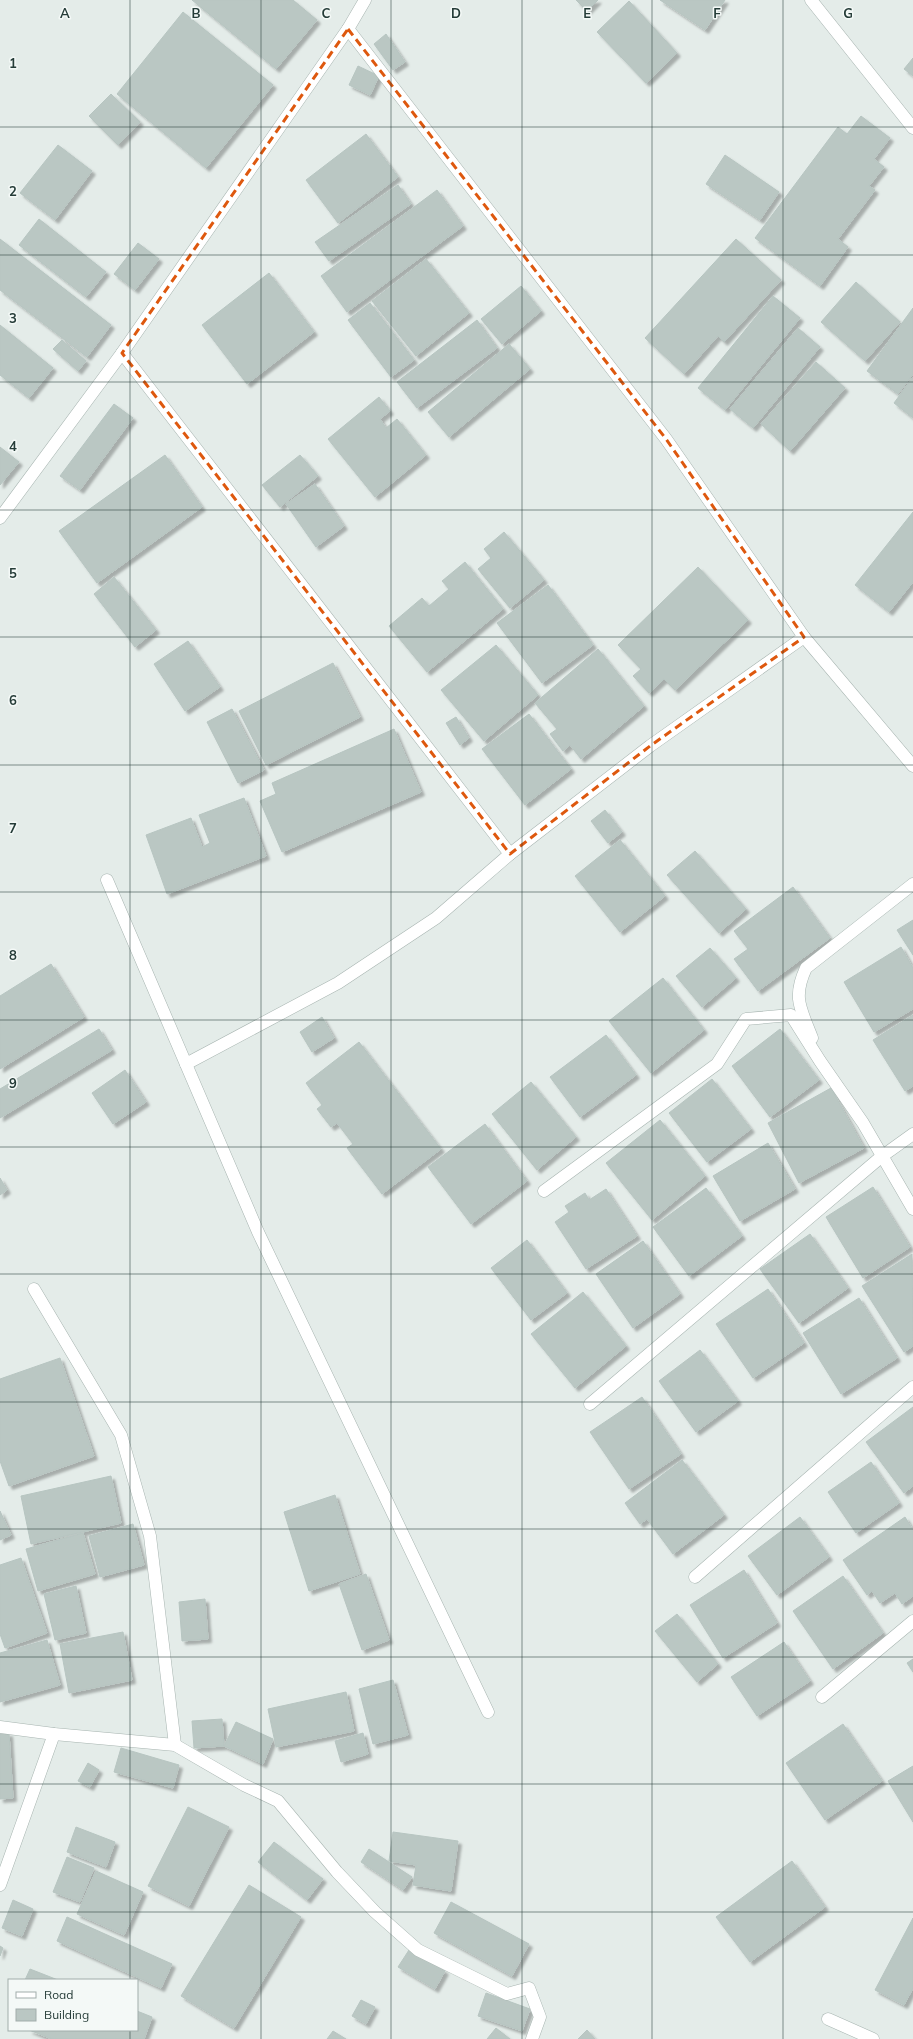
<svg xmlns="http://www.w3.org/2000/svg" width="913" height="2039" font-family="Mulish,sans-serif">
<defs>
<filter id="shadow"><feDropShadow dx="3.5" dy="3.5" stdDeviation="1" flood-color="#0004"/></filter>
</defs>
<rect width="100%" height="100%" fill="#e4ece9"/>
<g fill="#bac7c3" stroke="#b7c5c1" filter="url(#shadow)">
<polygon points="192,0 293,0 317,20 276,69"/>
<polygon points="576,0 598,0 587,11"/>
<polygon points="660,0 725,0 705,30"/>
<polygon points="629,1 677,53 646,83 597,32"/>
<polygon points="183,12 273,85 206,168 117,94"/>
<polygon points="386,34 405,62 393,70 374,44"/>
<polygon points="913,58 913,76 904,69"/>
<polygon points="358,66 379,76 370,95 349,85"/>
<polygon points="111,94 140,122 118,145 89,116"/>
<polygon points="861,116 890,138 874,159 884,167 869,186 875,190 838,239 848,247 820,286 755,238 838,127 847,134"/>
<polygon points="366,134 398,177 338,223 306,180"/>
<polygon points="58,145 92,171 55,220 20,193"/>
<polygon points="725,155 779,192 760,220 706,184"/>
<polygon points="398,185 411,204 329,261 315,242"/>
<polygon points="437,190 463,226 347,312 321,276"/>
<polygon points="39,219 106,272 86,297 19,245"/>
<polygon points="0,239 111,325 87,357 0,290"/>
<polygon points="736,239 781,280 724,342 718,336 684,374 645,338"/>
<polygon points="138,243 159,259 135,290 114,274"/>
<polygon points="426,259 469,313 416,356 372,301"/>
<polygon points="269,273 314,332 247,384 202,325"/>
<polygon points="856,282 900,322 865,361 821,322"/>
<polygon points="521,286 541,311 502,344 481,319"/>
<polygon points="773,296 800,318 725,410 698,388"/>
<polygon points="370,303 414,360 391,377 348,320"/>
<polygon points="913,308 913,374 898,394 867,371"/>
<polygon points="477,320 497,348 417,408 397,382"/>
<polygon points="0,325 53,368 29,398 0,375"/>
<polygon points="798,328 820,347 753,428 730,409"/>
<polygon points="62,340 86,361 78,371 53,349"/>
<polygon points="509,344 530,369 449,437 428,412"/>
<polygon points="816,362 845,388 790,451 761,424"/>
<polygon points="913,377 913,418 894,403"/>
<polygon points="379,397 390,411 380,419 386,428 397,419 426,455 375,497 328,439"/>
<polygon points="114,404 133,418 80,490 60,476"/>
<polygon points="0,447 19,462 0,485"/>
<polygon points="165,455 202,507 97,583 59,531"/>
<polygon points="300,455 318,476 280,507 262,485"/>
<polygon points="315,484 344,526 316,547 286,504"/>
<polygon points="913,512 913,582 889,612 855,585"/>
<polygon points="504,532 544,580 510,608 478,569 491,558 484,549"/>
<polygon points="465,562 503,609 427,672 389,626 422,598 429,606 449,589 442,581"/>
<polygon points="698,567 748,620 675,690 664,679 649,693 633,676 641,669 618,645"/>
<polygon points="114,577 156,630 135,647 94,594"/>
<polygon points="548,585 593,645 542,683 497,623"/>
<polygon points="188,641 220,687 185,711 154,664"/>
<polygon points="496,645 538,695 484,741 441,690"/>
<polygon points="598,649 644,706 581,759 570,745 563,751 550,734 557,729 535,703"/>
<polygon points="333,663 360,717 266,765 239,711"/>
<polygon points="232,709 264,770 238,783 207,722"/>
<polygon points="529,714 571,769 525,805 482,749"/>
<polygon points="456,717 469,738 460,745 446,723"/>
<polygon points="394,729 421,792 282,852 260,801 276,794 272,783"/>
<polygon points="244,798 266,856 167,894 146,835 191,818 202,847 210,843 199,815"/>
<polygon points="605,810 622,832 608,843 591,821"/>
<polygon points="620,840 665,896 620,932 575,876"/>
<polygon points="695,851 746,909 719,933 667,875"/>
<polygon points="793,887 830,938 758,991 734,959 748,949 734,931"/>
<polygon points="913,920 913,955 897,930"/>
<polygon points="901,947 913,968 913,1009 874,1032 844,982"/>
<polygon points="710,948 736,978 702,1007 676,976"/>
<polygon points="51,964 84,1017 0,1069 0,996"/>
<polygon points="663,978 704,1030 651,1073 609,1021"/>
<polygon points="913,1015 913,1086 905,1091 873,1040"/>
<polygon points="322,1017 334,1038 312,1052 300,1032"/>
<polygon points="99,1029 112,1050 0,1118 0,1089"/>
<polygon points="780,1029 819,1080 770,1117 732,1066"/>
<polygon points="606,1035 636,1075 580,1117 550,1077"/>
<polygon points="359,1042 441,1149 382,1194 347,1148 353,1144 337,1123 331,1127 317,1109 322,1105 306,1083"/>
<polygon points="125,1070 146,1102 113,1124 92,1093"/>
<polygon points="712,1079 751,1129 707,1162 669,1113"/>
<polygon points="531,1082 576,1137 537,1170 492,1114"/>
<polygon points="831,1088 864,1148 799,1183 768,1123"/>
<polygon points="660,1120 705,1176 652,1220 606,1163"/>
<polygon points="485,1124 527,1181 471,1224 428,1167"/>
<polygon points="768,1143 795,1189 740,1221 713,1176"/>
<polygon points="0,1178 7,1190 0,1195"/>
<polygon points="873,1187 910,1247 863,1278 826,1217"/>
<polygon points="706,1188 742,1236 689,1276 653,1227"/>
<polygon points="606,1189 637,1236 586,1269 555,1222 569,1212 565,1206 585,1193 589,1200"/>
<polygon points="810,1234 848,1288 799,1323 760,1269"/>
<polygon points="527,1240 567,1293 531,1320 491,1268"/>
<polygon points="643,1241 680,1294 633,1328 596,1274"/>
<polygon points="912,1254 913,1346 904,1352 862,1286"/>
<polygon points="768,1289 804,1343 753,1378 716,1324"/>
<polygon points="583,1292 626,1346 575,1388 531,1334"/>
<polygon points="859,1298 897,1358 841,1394 803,1333"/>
<polygon points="700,1350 738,1401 696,1432 659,1381"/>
<polygon points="60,1358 94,1456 9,1486 0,1461 0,1379"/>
<polygon points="642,1397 681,1454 629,1489 590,1432"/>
<polygon points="913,1407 913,1486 904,1493 866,1442"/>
<polygon points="682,1460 724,1515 673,1554 647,1519 640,1524 625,1503"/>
<polygon points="871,1462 899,1503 856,1533 828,1492"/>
<polygon points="111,1476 121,1523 31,1544 21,1496"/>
<polygon points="335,1495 360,1574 309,1591 284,1512"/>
<polygon points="0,1511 11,1535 0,1540"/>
<polygon points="800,1517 829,1557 777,1595 748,1556"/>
<polygon points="905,1517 913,1530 913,1596 902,1604 895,1593 880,1603 872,1591 867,1595 843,1560"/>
<polygon points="133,1524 144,1565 100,1577 89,1536"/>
<polygon points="83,1533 95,1574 38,1591 26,1549"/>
<polygon points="21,1558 47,1633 5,1648 0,1634 0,1565"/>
<polygon points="744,1570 777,1623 723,1658 690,1605"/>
<polygon points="366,1574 389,1640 362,1650 339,1584"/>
<polygon points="843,1576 883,1633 833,1669 793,1611"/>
<polygon points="76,1586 86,1633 55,1640 44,1594"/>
<polygon points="205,1599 208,1639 182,1641 179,1602"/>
<polygon points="677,1614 718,1664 697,1682 655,1631"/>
<polygon points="123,1632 132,1680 69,1693 60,1644"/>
<polygon points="47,1640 60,1685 0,1702 0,1653"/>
<polygon points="784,1642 810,1681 757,1716 731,1677"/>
<polygon points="913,1659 913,1672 907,1663"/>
<polygon points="393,1680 408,1735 373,1744 359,1689"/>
<polygon points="346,1692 354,1731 276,1747 268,1709"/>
<polygon points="222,1719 224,1746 194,1748 192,1721"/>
<polygon points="236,1722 273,1739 263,1764 224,1746"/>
<polygon points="843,1724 882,1781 825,1820 786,1763"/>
<polygon points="9,1733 13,1798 0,1799 0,1734"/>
<polygon points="363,1733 368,1754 341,1762 335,1741"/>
<polygon points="121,1748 179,1765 173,1788 114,1772"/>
<polygon points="88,1763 99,1770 90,1787 78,1781"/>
<polygon points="913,1766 913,1822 888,1781"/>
<polygon points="188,1807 229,1827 189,1906 148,1886"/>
<polygon points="76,1827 115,1842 106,1867 67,1852"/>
<polygon points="393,1832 458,1841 451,1891 413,1885 416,1865 389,1861"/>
<polygon points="274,1842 323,1879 307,1900 258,1862"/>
<polygon points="369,1849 412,1877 403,1890 361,1862"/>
<polygon points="67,1857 94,1868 80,1902 53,1892"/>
<polygon points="792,1861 825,1907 750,1962 716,1917"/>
<polygon points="96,1871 143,1892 124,1935 77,1914"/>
<polygon points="249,1885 301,1917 234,2028 181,1996"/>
<polygon points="13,1900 33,1909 22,1936 2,1928"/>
<polygon points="451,1902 529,1944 512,1976 434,1933"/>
<polygon points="67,1917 172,1964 161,1988 57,1941"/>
<polygon points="913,1918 913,1988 904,2005 875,1990"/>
<polygon points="0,1946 3,1948 0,1956"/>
<polygon points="409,1950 445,1971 435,1989 398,1967"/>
<polygon points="30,1969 58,1980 25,1980"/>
<polygon points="486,1993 530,2009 522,2031 478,2016"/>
<polygon points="361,2000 375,2007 366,2024 352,2016"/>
<polygon points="137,2011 152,2017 144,2039 52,2039 29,2030 137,2030"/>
<polygon points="496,2028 510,2039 487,2039"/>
<polygon points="587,2030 595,2039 578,2039"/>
<polygon points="333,2031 346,2039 327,2039"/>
</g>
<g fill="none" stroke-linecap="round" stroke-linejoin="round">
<g stroke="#a7b4b0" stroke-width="13">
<g id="minor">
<polyline points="811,0 913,128"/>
<polyline points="348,29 666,439 804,637 913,766"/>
<polyline points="122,353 510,854"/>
<polyline points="0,518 122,353 348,29 365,0"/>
<polyline points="107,880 258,1232 488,1712"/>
<path d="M 812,1038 C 801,1009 792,998 806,968 L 913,884"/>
<polyline points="186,1064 338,983 436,918 510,854 650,746 804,637"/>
<polyline points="544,1191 717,1064 746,1019 791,1015 820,1061 863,1123 913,1209"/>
<polyline points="34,1289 121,1435 150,1536 175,1745"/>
<polyline points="590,1404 881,1157 913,1134"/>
<polyline points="695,1577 913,1387"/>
<polyline points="822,1697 913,1621"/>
<polyline points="0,1727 54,1734 175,1745 244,1785 278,1801 337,1872 375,1912 418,1950 507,1994 529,1988 540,2017 532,2039"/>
<polyline points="0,1885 54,1734"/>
<polyline points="828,2019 873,2039"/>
</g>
</g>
<use href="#minor" stroke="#fff" stroke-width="12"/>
</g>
<path fill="none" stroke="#de580e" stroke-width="3" stroke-dasharray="8 5" stroke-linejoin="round" d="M 348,29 L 666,439 L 804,637 L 650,746 L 510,854 L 122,353 Z"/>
<path fill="none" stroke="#253c38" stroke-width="1" stroke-opacity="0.55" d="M 130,0 L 130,1980M 261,0 L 261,2039M 391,0 L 391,2039M 522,0 L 522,2039M 652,0 L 652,2039M 783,0 L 783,2039M 0,127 L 913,127M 0,255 L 913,255M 0,382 L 913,382M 0,510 L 913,510M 0,637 L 913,637M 0,765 L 913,765M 0,892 L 913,892M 0,1020 L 913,1020M 0,1147 L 913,1147M 0,1274 L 913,1274M 0,1402 L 913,1402M 0,1529 L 913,1529M 0,1657 L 913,1657M 0,1784 L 913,1784M 0,1912 L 913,1912M 130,2030 L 130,2039"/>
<g font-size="13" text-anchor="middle" font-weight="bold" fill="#253c38" stroke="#f4f9f7" stroke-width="3" stroke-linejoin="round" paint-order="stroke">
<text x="65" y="18">A</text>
<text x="196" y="18">B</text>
<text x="326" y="18">C</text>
<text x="456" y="18">D</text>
<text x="587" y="18">E</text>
<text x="717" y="18">F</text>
<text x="848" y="18">G</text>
<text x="13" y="68">1</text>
<text x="13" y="196">2</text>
<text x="13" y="323">3</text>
<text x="13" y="451">4</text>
<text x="13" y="578">5</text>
<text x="13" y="705">6</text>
<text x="13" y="833">7</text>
<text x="13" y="960">8</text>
<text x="13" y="1088">9</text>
</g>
<rect x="8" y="1979" width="130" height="52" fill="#f4f9f7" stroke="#a1adab"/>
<rect x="16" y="1992" width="20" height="6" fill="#ffffff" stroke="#a1adab"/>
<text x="44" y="1999" font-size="12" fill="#253c38">Road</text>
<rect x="16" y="2009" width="20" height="12" fill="#bac7c3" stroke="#a1adab"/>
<text x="44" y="2019" font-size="12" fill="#253c38">Building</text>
</svg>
